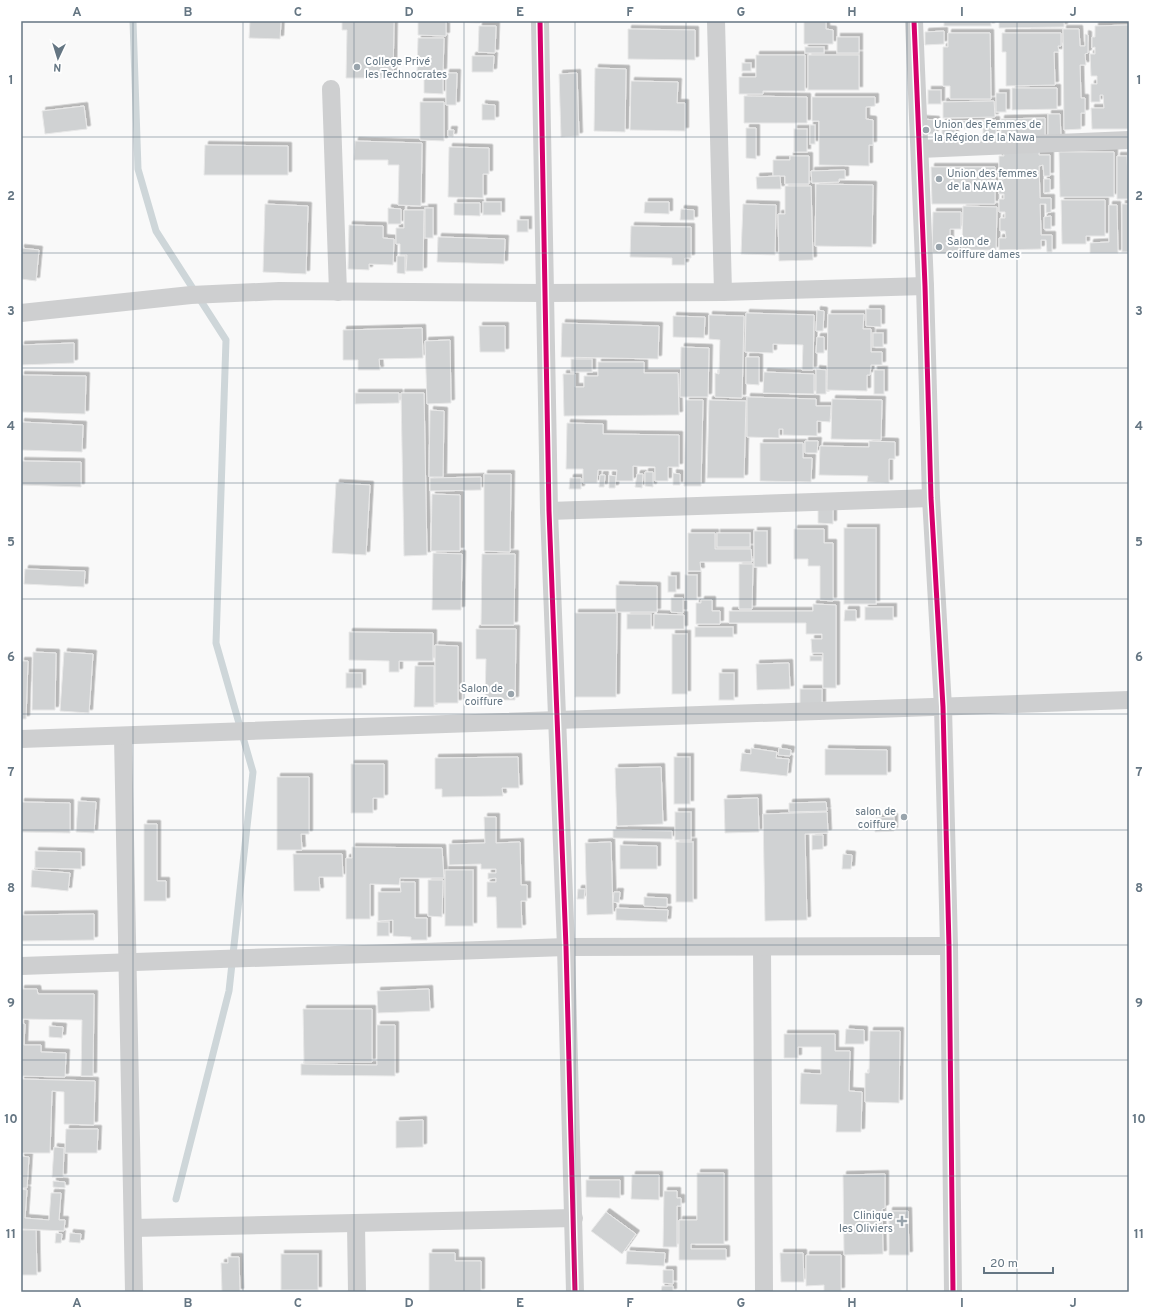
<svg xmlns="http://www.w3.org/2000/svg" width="1150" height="1313" font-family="Overpass,sans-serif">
<defs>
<filter id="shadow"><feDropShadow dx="3.5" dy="-3.5" stdDeviation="0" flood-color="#0004"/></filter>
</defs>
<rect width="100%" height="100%" fill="#f9f9f9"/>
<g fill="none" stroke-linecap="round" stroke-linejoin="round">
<polyline stroke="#ced6d9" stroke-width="7" points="133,21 138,169 156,231 226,340 216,643 253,772 229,991 176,1199"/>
</g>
<g fill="#d0d2d3" stroke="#e8e8e8" filter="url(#shadow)">
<polygon points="250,21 281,21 280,39 249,38"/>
<polygon points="342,21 394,21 393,78 346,78 347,30 342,30"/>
<polygon points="418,21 446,21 446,36 418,35"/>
<polygon points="448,21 480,21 480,23 448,22"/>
<polygon points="804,21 826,21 826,29 833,30 833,44 804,44"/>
<rect x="944" y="21" width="47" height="5"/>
<polygon points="999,21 1064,21 1064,27 999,28"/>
<polygon points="1129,25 1129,129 1092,129 1091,108 1104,108 1103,95 1100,95 1100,102 1091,102 1091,84 1097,84 1097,76 1091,76 1090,54 1095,54 1095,47 1092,48 1092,37 1095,37 1095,26"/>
<polygon points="479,26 496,26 495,53 478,52"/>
<polygon points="628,29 695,30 695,60 628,59"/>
<polygon points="1063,29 1079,29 1080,46 1085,46 1085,34 1088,35 1088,53 1085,54 1086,65 1080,65 1081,98 1085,98 1085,113 1081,113 1081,129 1064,130"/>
<polygon points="944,31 944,44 925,45 925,32"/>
<polygon points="948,33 990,33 991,99 950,99 950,86 943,86 943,47 948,47"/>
<polygon points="1002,33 1061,33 1061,46 1058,46 1059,52 1054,52 1055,85 1006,86 1006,52 1002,52"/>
<rect x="837" y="37" width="22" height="16"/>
<polygon points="418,38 444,38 443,72 417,72"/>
<rect x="805" y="47" width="19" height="6"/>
<polygon points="756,55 805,55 805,91 763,91 763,94 739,94 739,77 756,77"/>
<rect x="808" y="55" width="51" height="35"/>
<polygon points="472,56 494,56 493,72 472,72"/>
<rect x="742" y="63" width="9" height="8"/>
<polygon points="595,68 626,69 625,132 594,131"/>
<polygon points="446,73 457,73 456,105 446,105"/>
<polygon points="577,73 579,136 561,137 559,74"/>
<polygon points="424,75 443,76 443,94 424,93"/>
<polygon points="631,81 678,82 677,103 685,103 685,131 630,130"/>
<polygon points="1012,88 1057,88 1057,109 1012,110"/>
<rect x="928" y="90" width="13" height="14"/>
<rect x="996" y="93" width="10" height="19"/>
<polygon points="744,96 807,97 807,123 744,123"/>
<polygon points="812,97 875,97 875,106 866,107 866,119 873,120 873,145 869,145 869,166 819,165 819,121 812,121"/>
<polygon points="994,101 995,117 943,118 943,102"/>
<polygon points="420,102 444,102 444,141 420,140"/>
<polygon points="482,104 495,105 495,120 482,120"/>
<polygon points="84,106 87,129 45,134 42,111"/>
<polygon points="1048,114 1060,114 1061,138 1048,138"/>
<polygon points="1045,118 1045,138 1001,139 1001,119"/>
<polygon points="922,119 936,120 935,134 922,134"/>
<polygon points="996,120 996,134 983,135 983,128 955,129 955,135 942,135 942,121"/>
<rect x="810" y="125" width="5" height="19"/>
<polygon points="746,128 756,128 756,159 746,158"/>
<rect x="794" y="129" width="13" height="23"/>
<polygon points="448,130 454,130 453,137 448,136"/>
<polygon points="355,141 422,143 421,206 398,205 399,165 388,165 388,160 354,160"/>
<polygon points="205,145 288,146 288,175 204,175"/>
<polygon points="449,147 489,148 489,174 483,174 483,198 448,197"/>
<rect x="1128" y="149" width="1" height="31"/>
<polygon points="1039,150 1039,155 1050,155 1050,176 1044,176 1043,165 1039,166 1040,198 1051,198 1051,212 1046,213 1046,204 1040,204 1041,235 1052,235 1052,252 1047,252 1046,240 1041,240 1041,249 999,250 999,238 1006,238 1005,231 1000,231 1000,218 1005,218 1005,212 999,212 999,199 1004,199 1004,194 999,194 999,179 1004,179 1004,173 999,174 999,156 1004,156 1003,151"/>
<polygon points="1059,152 1114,152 1114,197 1060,197"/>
<polygon points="790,156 809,156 809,184 785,184 785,176 773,176 773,160 790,160"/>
<polygon points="1117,156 1127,156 1129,199 1117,199"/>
<polygon points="931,167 995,167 995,204 932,204"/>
<polygon points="845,170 845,179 839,179 839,182 812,183 811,171"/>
<polygon points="780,176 781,189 757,189 756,177"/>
<polygon points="1044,179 1050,179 1050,192 1044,193"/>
<polygon points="816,184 873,185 872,247 815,246"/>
<polygon points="785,186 811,186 813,260 779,261 778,214 785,214"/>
<polygon points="1061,200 1105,200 1105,236 1086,236 1086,244 1062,244"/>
<rect x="483" y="202" width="18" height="13"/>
<polygon points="645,202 669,202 669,214 644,213"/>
<polygon points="454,203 480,203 480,216 454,215"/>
<polygon points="265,204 308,206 306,274 263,272"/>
<polygon points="743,204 776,205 775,255 741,254"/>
<rect x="1122" y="204" width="7" height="48"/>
<polygon points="1109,205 1117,205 1118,253 1090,253 1090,243 1109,242"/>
<polygon points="963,206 997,207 996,250 962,250"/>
<polygon points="388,208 401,209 401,224 388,224"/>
<rect x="425" y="208" width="8" height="30"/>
<polygon points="681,209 694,210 694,220 680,220"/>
<polygon points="404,210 424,210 423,271 406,271 407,255 400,255 400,244 396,244 396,228 404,228"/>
<polygon points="933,212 961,212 961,229 950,229 950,242 959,242 959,254 932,253"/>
<polygon points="1051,216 1051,229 1044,229 1044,217"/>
<rect x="517" y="220" width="11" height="12"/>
<polygon points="349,225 383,226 383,238 394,239 393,265 369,264 369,270 348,269"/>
<polygon points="631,226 691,227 691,258 685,258 685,265 672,265 672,258 630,257"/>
<polygon points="438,237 505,239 504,264 437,262"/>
<polygon points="21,248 39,250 36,281 21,279"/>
<polygon points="397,256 405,256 405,274 397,273"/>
<polygon points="866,309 881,309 881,327 866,326"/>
<polygon points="817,310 824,311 823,331 816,331"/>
<polygon points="746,313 814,315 813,370 802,370 803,345 773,344 773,353 745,352"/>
<polygon points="828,314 864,314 863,329 871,329 871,352 882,352 882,365 871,365 870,375 867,375 867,391 827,390"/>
<polygon points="709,315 744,316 742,398 715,397 715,373 719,374 720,340 709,339"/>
<polygon points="673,316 705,317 704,338 673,337"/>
<polygon points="562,323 659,326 658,359 561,357"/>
<polygon points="479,326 505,326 505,352 480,352"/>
<polygon points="422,328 423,358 379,359 380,370 358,370 358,360 343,360 343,330"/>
<rect x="873" y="333" width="10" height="14"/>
<polygon points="817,337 824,337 824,353 816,353"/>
<polygon points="450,340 451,403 427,404 425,341"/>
<polygon points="74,343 74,363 21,365 21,345"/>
<polygon points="681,347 709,348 708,397 680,397"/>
<polygon points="746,357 759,357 759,385 746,384"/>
<rect x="571" y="359" width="21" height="13"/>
<polygon points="598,362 644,362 644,373 678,373 679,415 564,416 563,374 575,374 575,387 584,387 584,376 598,376"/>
<polygon points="816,369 826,370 826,394 816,394"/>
<rect x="874" y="370" width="10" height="24"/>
<polygon points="764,372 814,374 814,394 763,393"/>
<polygon points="21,375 86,376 85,414 21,412"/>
<polygon points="355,393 399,393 399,403 355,404"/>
<polygon points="401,393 424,393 427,555 404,556"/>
<polygon points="747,397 816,399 816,406 831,406 830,422 817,421 817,436 783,435 783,429 779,429 779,438 747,437"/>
<polygon points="832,399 882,400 881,440 831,439"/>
<polygon points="686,400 703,400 701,486 684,486"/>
<polygon points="709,400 746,401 744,478 707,478"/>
<polygon points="430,410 444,411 443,477 429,477"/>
<polygon points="21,422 83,425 82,452 21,450"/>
<polygon points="567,423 603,424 603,434 679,435 679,467 668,467 668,481 655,481 655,467 633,466 633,481 616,481 617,470 598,470 597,483 583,483 583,469 566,469"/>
<polygon points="805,441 818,441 817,453 805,453"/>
<polygon points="869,441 895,442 895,459 889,459 889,483 867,482 868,476 819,475 820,446 869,447"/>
<polygon points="760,443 803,443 803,458 812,458 811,482 760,481"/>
<polygon points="21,461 81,462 81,487 21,485"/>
<polygon points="645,472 653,472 653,487 645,486"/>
<polygon points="673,473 680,474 680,485 673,485"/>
<polygon points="484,474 511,474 510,552 484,551"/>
<polygon points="637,474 643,474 642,488 635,487"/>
<polygon points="600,475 605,475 604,487 599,487"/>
<polygon points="609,475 616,476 615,488 609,488"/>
<polygon points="481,477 481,490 430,491 430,478"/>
<polygon points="570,478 581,478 581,489 569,489"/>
<polygon points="336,483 370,485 366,555 332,553"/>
<polygon points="432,494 460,495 460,551 431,551"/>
<polygon points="818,509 833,509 833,524 818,523"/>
<rect x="844" y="528" width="32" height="76"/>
<polygon points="794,529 824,529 824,543 833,543 833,601 820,600 820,566 808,566 808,559 794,559"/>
<rect x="754" y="531" width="13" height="36"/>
<polygon points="688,533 715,533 715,549 751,549 752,562 700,562 701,571 688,571"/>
<rect x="717" y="533" width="33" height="14"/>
<polygon points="433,553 462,554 461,610 432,610"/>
<polygon points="482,554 515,554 514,625 481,625"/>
<polygon points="739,564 753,564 752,609 739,609"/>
<polygon points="25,569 85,571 84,587 24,584"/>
<rect x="685" y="575" width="12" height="25"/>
<rect x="668" y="576" width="8" height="16"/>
<polygon points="616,585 657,586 657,612 616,612"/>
<polygon points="671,598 683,598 683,613 671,612"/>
<polygon points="701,600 712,600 712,611 720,611 720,624 696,624 696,603 701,603"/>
<polygon points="813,604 836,605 836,688 823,688 823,653 812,653 811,639 822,639 822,634 806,634 806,623 729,623 729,611 813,611"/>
<rect x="865" y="607" width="28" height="13"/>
<polygon points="845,610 856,610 856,621 844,621"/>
<polygon points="575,613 617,613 616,697 575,697"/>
<rect x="627" y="614" width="24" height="15"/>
<polygon points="654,614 684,615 684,629 654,629"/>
<rect x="695" y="627" width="38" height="10"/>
<polygon points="476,629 516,629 515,700 485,700 486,659 476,659"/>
<polygon points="349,632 433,633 433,661 399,661 399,672 389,672 389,661 349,660"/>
<rect x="672" y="634" width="15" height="60"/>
<polygon points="435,645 458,646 458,703 435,703"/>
<polygon points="33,652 56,653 55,710 32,710"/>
<polygon points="64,652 93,654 89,713 60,711"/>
<rect x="810" y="656" width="12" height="5"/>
<polygon points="21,661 28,661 26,719 21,719"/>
<polygon points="789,663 790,689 757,690 756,664"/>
<polygon points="415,666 434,666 434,707 414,707"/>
<rect x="346" y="673" width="16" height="15"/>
<rect x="719" y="673" width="15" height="27"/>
<rect x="800" y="689" width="22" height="16"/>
<polygon points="751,748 777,752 776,758 789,759 787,776 740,771 742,753 751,754"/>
<polygon points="779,748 791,750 790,756 778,755"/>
<polygon points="825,749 887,750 887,775 825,775"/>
<polygon points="518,757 519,788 502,788 503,796 442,797 442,789 435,789 435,758"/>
<rect x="674" y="757" width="16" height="47"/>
<polygon points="351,764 384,764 384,798 373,798 373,813 351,813"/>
<polygon points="661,767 663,824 617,826 615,768"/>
<polygon points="277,777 309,777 309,834 301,834 302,850 277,850"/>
<polygon points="758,798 759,832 725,833 724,799"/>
<polygon points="78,801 96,802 94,833 76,832"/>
<polygon points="21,802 70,803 70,833 21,832"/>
<polygon points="826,802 827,811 789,812 789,803"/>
<rect x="675" y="812" width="16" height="28"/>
<polygon points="827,812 828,833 805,834 807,920 765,921 763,814"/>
<polygon points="484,817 496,817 496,843 520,842 521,885 527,885 527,901 521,901 522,928 497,928 496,897 487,897 487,882 496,882 496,878 488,879 488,873 496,873 496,869 481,869 481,864 449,865 449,844 485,843"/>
<polygon points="894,817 894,831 875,832 875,818"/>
<polygon points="144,824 157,824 157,881 166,881 166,901 144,901"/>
<polygon points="613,830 672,831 672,839 613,838"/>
<polygon points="812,835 823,835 823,849 812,850"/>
<polygon points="611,842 613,914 587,915 585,843"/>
<rect x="676" y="842" width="17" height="60"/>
<polygon points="620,845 657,846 657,869 620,869"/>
<polygon points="352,847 442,848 444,878 400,878 399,885 370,884 370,919 346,919 346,858 352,858"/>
<polygon points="35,851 81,852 81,869 35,868"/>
<polygon points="293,854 342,854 343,877 319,877 320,891 294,891"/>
<polygon points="843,854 852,855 851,869 842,869"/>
<polygon points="32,870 70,873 68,891 31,887"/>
<rect x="445" y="870" width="28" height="56"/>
<polygon points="428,880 443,880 442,917 428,916"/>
<polygon points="400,882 415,882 415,918 427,918 427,940 411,940 411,937 393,936 393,920 378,921 378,892 401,892"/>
<polygon points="578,889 585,889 584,899 577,899"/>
<polygon points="614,892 620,892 619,903 613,902"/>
<polygon points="644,897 667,898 667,907 644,906"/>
<polygon points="616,908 668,910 667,922 616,920"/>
<polygon points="94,914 94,940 21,941 21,915"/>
<rect x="377" y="922" width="12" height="14"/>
<polygon points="21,989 37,989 38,994 94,994 93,1076 81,1076 82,1020 21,1019"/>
<polygon points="429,989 430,1011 378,1013 377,991"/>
<polygon points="303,1009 372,1009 372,1062 304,1062"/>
<polygon points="21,1023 25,1024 24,1045 41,1045 41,1052 66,1053 65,1077 21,1076"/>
<polygon points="377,1025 395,1025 395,1076 301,1075 301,1064 377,1065"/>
<polygon points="49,1026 63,1027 62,1038 49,1037"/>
<polygon points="846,1029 864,1030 864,1044 845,1044"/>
<polygon points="870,1031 900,1031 899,1103 865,1102 865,1073 869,1073"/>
<polygon points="784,1034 835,1034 835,1051 850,1051 849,1091 862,1092 861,1132 836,1132 837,1105 800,1104 801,1073 821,1074 821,1047 798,1047 798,1058 784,1058"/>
<polygon points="21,1079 95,1081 94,1125 64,1124 64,1092 52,1091 50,1153 21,1153"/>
<polygon points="423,1120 423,1147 396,1148 396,1121"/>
<polygon points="66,1129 98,1129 97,1153 65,1153"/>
<polygon points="54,1147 64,1148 63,1177 52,1177"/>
<polygon points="21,1156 29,1157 27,1188 21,1188"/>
<polygon points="697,1173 724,1173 724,1244 691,1244 691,1249 726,1249 726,1260 679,1260 679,1220 697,1220"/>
<polygon points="885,1174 885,1208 882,1209 883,1254 844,1255 843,1175"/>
<polygon points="632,1175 659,1175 659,1200 631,1199"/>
<polygon points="586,1180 620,1180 620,1198 586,1197"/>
<polygon points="53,1181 65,1182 65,1188 53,1187"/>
<polygon points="21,1189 27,1190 25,1218 49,1220 51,1193 61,1193 59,1220 65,1220 64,1231 21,1229"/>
<polygon points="664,1191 677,1191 677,1198 681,1198 681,1206 677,1206 677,1247 663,1247"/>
<polygon points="889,1211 908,1211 909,1255 889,1255"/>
<polygon points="606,1212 636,1234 622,1254 591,1231"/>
<polygon points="21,1230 36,1230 37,1275 21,1275"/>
<polygon points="56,1233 62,1234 61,1243 55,1243"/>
<polygon points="70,1233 81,1234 80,1243 69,1242"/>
<polygon points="627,1251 665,1253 664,1266 626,1264"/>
<polygon points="429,1253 455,1253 455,1261 481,1261 481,1292 429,1292"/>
<polygon points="780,1253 803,1253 804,1282 781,1282"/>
<rect x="281" y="1254" width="37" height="36"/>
<polygon points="806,1255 841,1255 841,1291 824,1291 824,1285 806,1286"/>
<polygon points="228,1257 239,1257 240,1292 222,1292 221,1263 228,1263"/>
<polygon points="663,1270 673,1270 673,1284 663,1283"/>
<polygon points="662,1286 673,1286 673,1292 661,1292"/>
</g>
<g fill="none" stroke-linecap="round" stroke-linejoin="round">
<g stroke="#cecfd0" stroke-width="18">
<polyline points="540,21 549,511 566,947 575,1292"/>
<polyline points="716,21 723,292"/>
<polyline points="914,21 925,286 931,498 943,707 949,946 953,1292"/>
<polyline points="331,89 338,292"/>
<polyline points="920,149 1129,140"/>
<polyline points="21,313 191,295 279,291 544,293 723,292 925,286"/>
<polyline points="549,511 931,498"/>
<polyline points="123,736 134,1292"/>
<polyline points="21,739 1129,700"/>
<polyline points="762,947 764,1292"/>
<polyline points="21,966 566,947 949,946"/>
<polyline points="356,1224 357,1292"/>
<polyline points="133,1228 574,1218"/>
</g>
<g stroke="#fff" stroke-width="8">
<g id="cycleway">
<polyline points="540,21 549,511 566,947 575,1292"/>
<polyline points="914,21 925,286 931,498 943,707 949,946 953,1292"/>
</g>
</g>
<use href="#cycleway" stroke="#d6006c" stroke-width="5"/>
</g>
<path fill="none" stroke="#657683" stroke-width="1" stroke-opacity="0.55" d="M 133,21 L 133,1292M 243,21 L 243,1292M 354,21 L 354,1292M 464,21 L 464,1292M 575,21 L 575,1292M 686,21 L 686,1292M 796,21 L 796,1292M 907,21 L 907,1292M 1017,21 L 1017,1292M 21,137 L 1129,137M 21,253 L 1129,253M 21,368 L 1129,368M 21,483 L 1129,483M 21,599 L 1129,599M 21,714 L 1129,714M 21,830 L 1129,830M 21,945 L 1129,945M 21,1060 L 1129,1060M 21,1176 L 1129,1176"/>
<g fill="#99a4ac" stroke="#fff" stroke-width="1.5">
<circle cx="357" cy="67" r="4"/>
<circle cx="926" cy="130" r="4"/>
<circle cx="939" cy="179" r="4"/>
<circle cx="939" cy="247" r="4"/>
<circle cx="511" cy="694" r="4"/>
<circle cx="904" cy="817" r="4"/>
<path d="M900 1215h4v4h4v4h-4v4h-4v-4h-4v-4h4z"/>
</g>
<g text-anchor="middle" stroke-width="4" stroke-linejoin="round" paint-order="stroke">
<g font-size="11" fill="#657683" stroke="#fff" text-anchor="start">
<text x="365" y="65">College Privé<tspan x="365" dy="13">les Technocrates</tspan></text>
<text x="934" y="128">Union des Femmes de<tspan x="934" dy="13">la Région de la Nawa</tspan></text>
<text x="947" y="177">Union des femmes<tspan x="947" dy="13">de la NAWA</tspan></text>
<text x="947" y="245">Salon de<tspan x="947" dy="13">coiffure dames</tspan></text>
<text x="503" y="692" text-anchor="end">Salon de<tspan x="503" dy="13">coiffure</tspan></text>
<text x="896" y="815" text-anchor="end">salon de<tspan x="896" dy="13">coiffure</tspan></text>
<text x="893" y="1219" text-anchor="end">Clinique<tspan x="893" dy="13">les Oliviers</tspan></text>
</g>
</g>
<rect width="1150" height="1313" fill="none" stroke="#ffffff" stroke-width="44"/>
<g transform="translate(58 58) rotate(184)" stroke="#ffffff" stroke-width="3" paint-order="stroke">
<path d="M0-3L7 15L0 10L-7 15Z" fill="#657683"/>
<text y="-6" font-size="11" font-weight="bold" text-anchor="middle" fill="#657683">N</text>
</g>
<path d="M984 1267v6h69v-6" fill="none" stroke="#657683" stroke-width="2"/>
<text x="990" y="1267" font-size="12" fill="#657683" stroke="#ffffff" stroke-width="3" paint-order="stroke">20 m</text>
<rect x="22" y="22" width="1106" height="1269" fill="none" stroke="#657683" stroke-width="1.5"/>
<g font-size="13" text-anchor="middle" font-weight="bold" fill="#657683">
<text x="77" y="16">A</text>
<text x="188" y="16">B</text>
<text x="298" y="16">C</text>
<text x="409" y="16">D</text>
<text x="520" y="16">E</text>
<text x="630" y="16">F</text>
<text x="741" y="16">G</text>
<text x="852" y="16">H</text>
<text x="962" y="16">I</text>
<text x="1073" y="16">J</text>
<text x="11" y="84">1</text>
<text x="1139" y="84">1</text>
<text x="11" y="200">2</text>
<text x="1139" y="200">2</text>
<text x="11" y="315">3</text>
<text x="1139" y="315">3</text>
<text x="11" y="430">4</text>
<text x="1139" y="430">4</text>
<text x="11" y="546">5</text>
<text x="1139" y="546">5</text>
<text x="11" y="661">6</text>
<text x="1139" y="661">6</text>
<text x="11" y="776">7</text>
<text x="1139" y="776">7</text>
<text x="11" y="892">8</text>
<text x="1139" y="892">8</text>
<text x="11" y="1007">9</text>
<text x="1139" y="1007">9</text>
<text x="11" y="1123">10</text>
<text x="1139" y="1123">10</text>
<text x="11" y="1238">11</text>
<text x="1139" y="1238">11</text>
<text x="77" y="1307">A</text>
<text x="188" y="1307">B</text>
<text x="298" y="1307">C</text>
<text x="409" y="1307">D</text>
<text x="520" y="1307">E</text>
<text x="630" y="1307">F</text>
<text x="741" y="1307">G</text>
<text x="852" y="1307">H</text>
<text x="962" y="1307">I</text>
<text x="1073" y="1307">J</text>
</g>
</svg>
